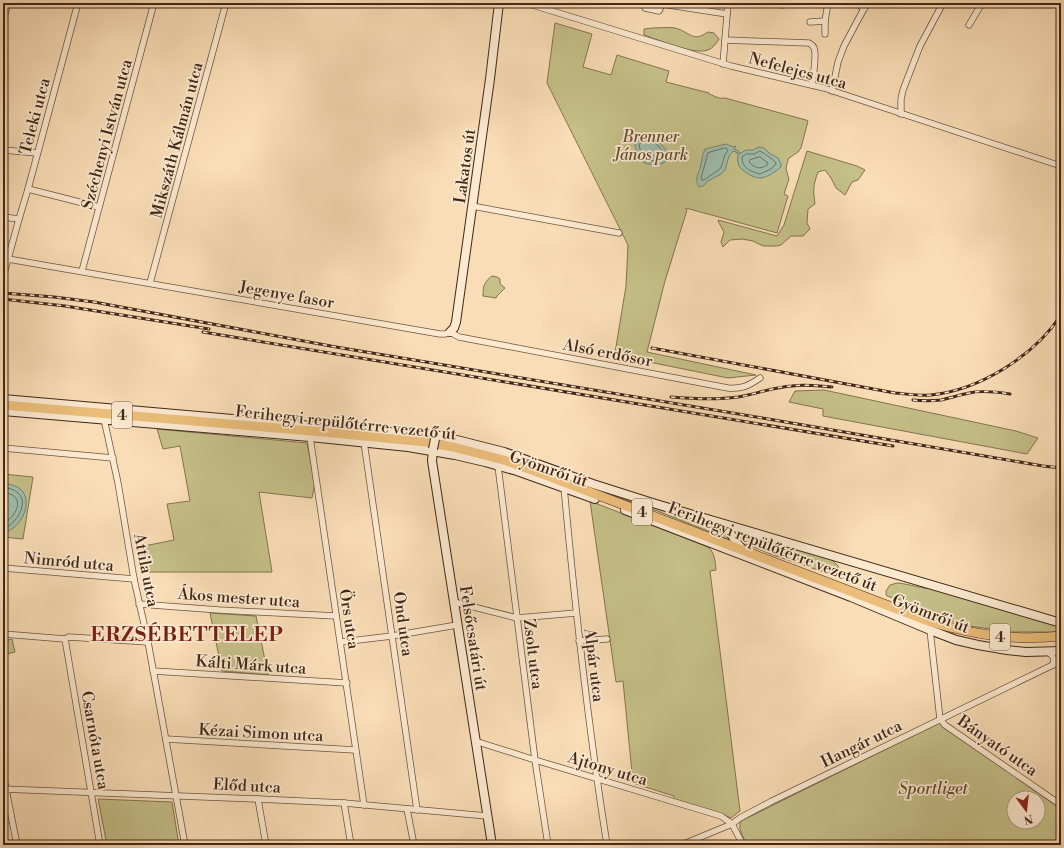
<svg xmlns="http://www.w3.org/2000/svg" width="1064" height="848" font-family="'Libre Bodoni',serif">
<rect width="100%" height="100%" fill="#f9ddb6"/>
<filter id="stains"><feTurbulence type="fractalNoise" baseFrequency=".005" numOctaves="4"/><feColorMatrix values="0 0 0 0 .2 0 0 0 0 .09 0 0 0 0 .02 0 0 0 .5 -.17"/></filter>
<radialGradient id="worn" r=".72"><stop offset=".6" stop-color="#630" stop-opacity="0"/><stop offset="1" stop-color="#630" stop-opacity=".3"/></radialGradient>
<g fill="#c5bf88" stroke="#847350" fill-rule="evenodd">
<path d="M 555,23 L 592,34 L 583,67 L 611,75 L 617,55 L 669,71 L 666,82 L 709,93 L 709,94 C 715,96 718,99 725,98 L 806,120 L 808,121 L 801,148 L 798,152 L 789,158 L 787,163 L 786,169 L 789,179 L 784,194 L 788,196 L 777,233 L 686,208 L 686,210 L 687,210 L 665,281 L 647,352 L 756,375 L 728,378 L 629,358 L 615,353 L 626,286 L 628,245 L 547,83 Z"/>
<path d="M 652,28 C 660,28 668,27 675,28 C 691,32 692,43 708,32 L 714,33 L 719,39 C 716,44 713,48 708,50 C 693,55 659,40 644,35 L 644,29 Z"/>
<path d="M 807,151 L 857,166 L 865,170 L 858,180 L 852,182 L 845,195 L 836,188 L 831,178 L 825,170 L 818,172 C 813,186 813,189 815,204 L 808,209 L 807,223 L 810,229 L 803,236 L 791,236 L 781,245 L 776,246 L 763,246 L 753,241 L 742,239 L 730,240 L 723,247 L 721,242 L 724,232 L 719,223 L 718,220 L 777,236 L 784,225 Z"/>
<path d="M 492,276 L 497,277 L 500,279 L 500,284 L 505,288 L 497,296 L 496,298 L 483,296 C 483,286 484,282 492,276 Z"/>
<polygon points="824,390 1016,431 1038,438 1027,454 823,416 823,409 789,402 795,391"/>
<polygon points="157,429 307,443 315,483 312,498 259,492 272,572 145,572 139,547 174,540 167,504 190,501 180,446 163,449"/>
<polygon points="3,474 33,477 23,539 3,537"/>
<polygon points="605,492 718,526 732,540 725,538 657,511 605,493"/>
<path d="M 590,501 L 708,547 C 715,553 715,561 716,570 L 710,571 L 740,811 L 731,818 L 724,815 L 673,800 L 674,796 L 633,783 L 623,681 L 616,682 Z"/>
<polygon points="733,529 831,559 838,566 840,575 837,577 835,576 834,569 829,566 826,569 830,574 773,555 743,543 738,539"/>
<path d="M 897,583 C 910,584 922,589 934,589 L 1061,625 L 1061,632 L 1012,632 L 962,625 L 948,619 L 940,614 L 914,604 L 887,596 L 886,594 L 886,591 L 890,585 Z"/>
<polygon points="210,613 256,616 268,675 222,671"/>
<polygon points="12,639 15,652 3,655 3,641"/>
<path d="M 939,723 L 1061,809 L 1061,845 L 747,845 C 744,838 737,828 741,821 ZM 1014,798 L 1038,798 L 1038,822 L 1014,822 Z"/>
<polygon points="98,799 172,802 179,845 107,845"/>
</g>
<g fill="#9ebcab" stroke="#798070">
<path d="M 650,133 C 655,136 657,140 660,143 C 663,147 667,150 670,154 C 669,157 668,160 665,162 C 660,166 648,165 643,162 C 637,157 636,150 635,144 C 639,137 643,134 650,133 Z"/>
<path d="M 726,144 L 733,147 L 736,146 L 734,149 L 739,151 L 739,154 L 746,150 L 753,150 L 759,147 L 764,148 L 769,153 L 778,158 L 781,164 L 781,167 C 775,172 768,177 761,178 C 755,179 742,171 739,166 C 737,162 738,157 738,153 L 733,151 L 729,156 L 725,170 L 721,174 L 708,181 L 703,186 L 699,187 C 697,184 697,185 697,181 C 696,176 699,173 700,168 C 702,161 702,155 705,149 Z"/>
<path d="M 3,483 C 10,484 19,486 23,492 C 33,507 18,530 3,533 Z"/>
</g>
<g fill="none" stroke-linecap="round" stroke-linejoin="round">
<g stroke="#707261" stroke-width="1">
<path d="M 647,138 L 651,139 C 655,143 664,151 665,155 C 661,161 650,163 644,157 C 641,154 640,149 639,145 L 643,140 Z"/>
<polygon points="725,148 727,149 728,151 725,154 721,168 704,180 702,180 701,178 708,153"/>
<path d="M 760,151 C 762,152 774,160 775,162 C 776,162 776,164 776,164 L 771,169 L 760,174 C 751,172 741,167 742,157 L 746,154 L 754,154 Z"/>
<path d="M 760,157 L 768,163 L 767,165 C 760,170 755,168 749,162 L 750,160 Z"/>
<path d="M 3,487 C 8,488 14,489 18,493 C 30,504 15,525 3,529"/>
<path d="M 3,492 C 7,493 12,494 15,497 C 23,506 11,520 3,524"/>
</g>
<g stroke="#70543f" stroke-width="7">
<g id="street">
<polyline points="526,3 731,66 824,88 1061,166"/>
<polyline points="646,3 645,8 659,11 662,4"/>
<polyline points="663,3 662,4 727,14"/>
<polyline points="762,3 783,5 789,3"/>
<polyline points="857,3 864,9"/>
<polyline points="3,21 8,3"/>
<polyline points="810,22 825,21"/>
<polyline points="969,25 982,3"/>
<polyline points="825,34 825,21 828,3"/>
<path d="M 725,40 L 809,43 C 812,45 813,45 814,48 C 817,54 813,77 812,85"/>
<polyline points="723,64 728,3"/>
<polyline points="832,91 838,62 844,46 867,3"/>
<polyline points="901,114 901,99 903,90 920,46 943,3"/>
<polyline points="3,150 37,153"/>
<polyline points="28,189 99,207"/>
<polyline points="472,206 619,233"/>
<polyline points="3,217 19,219"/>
<path d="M 8,259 L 440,334 L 445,334 L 450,332 L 459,337 L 728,388 C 742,389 748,386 760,378"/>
<polyline points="82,271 154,3"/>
<polyline points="3,274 5,270 19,219 28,189 78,3"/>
<polyline points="150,283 226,3"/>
<polyline points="104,419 118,483 134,579 148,642 185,845"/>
<polyline points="310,437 364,805"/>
<polyline points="364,442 417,810"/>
<polyline points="3,448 113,458"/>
<polyline points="498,466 535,760 548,845"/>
<path d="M 564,487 C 575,607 588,726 607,845"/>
<polyline points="3,568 134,579"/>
<polyline points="454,602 517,618 576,613"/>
<polyline points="139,604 219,610 336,616"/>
<polyline points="930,630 940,719"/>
<polyline points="3,634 65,639 69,637 148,642"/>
<polyline points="65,639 100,845"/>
<polyline points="579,641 607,639"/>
<polyline points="341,642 392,636 457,625"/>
<path d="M 1048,652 C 1053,656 1055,658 1053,665"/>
<polyline points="153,671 347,683"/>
<polyline points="940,719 945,725 1061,805"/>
<polyline points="166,739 355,750"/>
<polyline points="475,741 535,760 721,816 732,824 743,845"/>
<polyline points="3,774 17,845"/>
<polyline points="3,789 258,799 344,803 487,816"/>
<polyline points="258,799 266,845"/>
<polyline points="344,803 351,845"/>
<polyline points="407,809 414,845"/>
<polyline points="681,845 732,824 740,818 770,802 1061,661"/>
</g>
</g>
<g stroke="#422717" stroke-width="10">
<g id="secondary">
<polyline points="450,332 454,328 456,322 490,79 499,3"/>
<polyline points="3,399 312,426 441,436 504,452 593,484 656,504 1061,623"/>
<polyline points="3,411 310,437 408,447 455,455 485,462 517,471 595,499"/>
<polyline points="433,449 432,461 492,845"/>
<polyline points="625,510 851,597 930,630 956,640 978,645 1007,650 1026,652 1061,651"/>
<path d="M 722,525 C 730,529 732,537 737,543 C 739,546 742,548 744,551"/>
</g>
</g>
<g stroke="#422717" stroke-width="10">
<path id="primary" d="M 3,405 L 312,431 L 426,442 L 453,447 L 507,461 L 540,473 L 931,622 C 975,635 1015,641 1061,636"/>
</g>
<use href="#street" stroke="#fbe9d0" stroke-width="5.5"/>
<use href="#secondary" stroke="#fbe9d0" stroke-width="8"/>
<use href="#primary" stroke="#ecbe7b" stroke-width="9"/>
<g stroke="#422717" stroke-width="3">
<g id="rail">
<polyline points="3,293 54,297 94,302 336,347 774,420 1043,466 1061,468"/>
<polyline points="3,299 65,306 209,329"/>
<polyline points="203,332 893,446"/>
<path d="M 652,348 L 895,393 C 907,394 919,396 931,395 C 980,390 1034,356 1061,315"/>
<path d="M 671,397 C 694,399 716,400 738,397 C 756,394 774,387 792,386 C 805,384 818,386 832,387"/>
<path d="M 913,400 C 922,401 932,401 941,400 C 950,398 959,395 969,393 C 982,390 997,392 1010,394"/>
</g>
</g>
<use href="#rail" stroke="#fbe9d0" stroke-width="1.5" stroke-dasharray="4.5" stroke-linecap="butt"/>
<g stroke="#422717" stroke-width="10" stroke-linecap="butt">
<polyline id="secondary-bridge" points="433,449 435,439"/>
</g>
<use href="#secondary-bridge" stroke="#fbe9d0" stroke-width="8"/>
</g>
<g text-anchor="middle" stroke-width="3.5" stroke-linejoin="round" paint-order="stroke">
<g fill="#fbe9d0" stroke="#7a614e" stroke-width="1">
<rect x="112" y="402" width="20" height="26" rx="3"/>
<rect x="632" y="499" width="20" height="26" rx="3"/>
<rect x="990" y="624" width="20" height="26" rx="3"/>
</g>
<g font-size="15" font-weight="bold" fill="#422717">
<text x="122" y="420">4</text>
<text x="642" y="517">4</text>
<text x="1000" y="642">4</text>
</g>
<g font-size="16" fill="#422717" stroke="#fbe9d0">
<text transform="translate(798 70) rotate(15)" y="6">Nefelejcs utca</text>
<text transform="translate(34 116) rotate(-75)" y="6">Teleki utca</text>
<text transform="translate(106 134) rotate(-75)" y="6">Széchenyi István utca</text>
<text transform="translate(176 140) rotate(-75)" y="6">Mikszáth Kálmán utca</text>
<text transform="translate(464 166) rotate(-82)" y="6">Lakatos út</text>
<text transform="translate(287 294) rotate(10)" y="6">Jegenye fasor</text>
<text transform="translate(608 352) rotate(11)" y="6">Alsó erdősor</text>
<text transform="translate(346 422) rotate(6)" y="6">Ferihegyi repülőtérre vezető út</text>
<text transform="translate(549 468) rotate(19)" y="6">Gyömrői út</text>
<text transform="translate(773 546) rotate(21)" y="6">Ferihegyi repülőtérre vezető út</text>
<text transform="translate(69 561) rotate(5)" y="6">Nimród utca</text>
<text transform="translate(147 570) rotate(79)" y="6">Attila utca</text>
<text transform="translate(239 597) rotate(4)" y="6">Ákos mester utca</text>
<text transform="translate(931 613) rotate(21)" y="6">Gyömrői út</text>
<text transform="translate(350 619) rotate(81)" y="6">Örs utca</text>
<text transform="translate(404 624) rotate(82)" y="6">Ond utca</text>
<text transform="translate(474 638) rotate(81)" y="6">Felsőcsatári út</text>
<text transform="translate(534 654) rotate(83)" y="6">Zsolt utca</text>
<text transform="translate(251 664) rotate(4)" y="6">Kálti Márk utca</text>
<text transform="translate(595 665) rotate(83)" y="6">Alpár utca</text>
<text transform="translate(261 732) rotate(3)" y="6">Kézai Simon utca</text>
<text transform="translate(96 740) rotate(80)" y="6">Csarnóta utca</text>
<text transform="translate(861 743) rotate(-26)" y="6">Hangár utca</text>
<text transform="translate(998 745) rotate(35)" y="6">Bányató utca</text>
<text transform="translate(608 768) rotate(17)" y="6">Ajtony utca</text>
<text transform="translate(247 785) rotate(3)" y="6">Előd utca</text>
</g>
<g font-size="16" font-style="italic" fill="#634d33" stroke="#fbe9d0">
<text x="651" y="142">Brenner<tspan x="651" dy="18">János park</tspan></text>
<text x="933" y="794">Sportliget</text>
</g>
<g font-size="20" font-weight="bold" letter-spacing="1" fill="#7a1f14" stroke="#fbe9d0">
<text x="187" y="641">ERZSÉBETTELEP</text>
</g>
</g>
<rect width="1064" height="848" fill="none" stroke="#f9ddb6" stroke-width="16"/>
<rect x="4" y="4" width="1056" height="840" fill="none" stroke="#422717" stroke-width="2"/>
<rect x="8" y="8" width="1048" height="832" fill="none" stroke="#422717"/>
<g transform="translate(1026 810) rotate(165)"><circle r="19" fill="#fbe9d0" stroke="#b19b86"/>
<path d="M0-3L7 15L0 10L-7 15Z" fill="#8f2418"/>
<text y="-6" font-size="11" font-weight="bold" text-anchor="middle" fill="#422717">N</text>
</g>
<rect width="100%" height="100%" filter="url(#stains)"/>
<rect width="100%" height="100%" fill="url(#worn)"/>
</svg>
